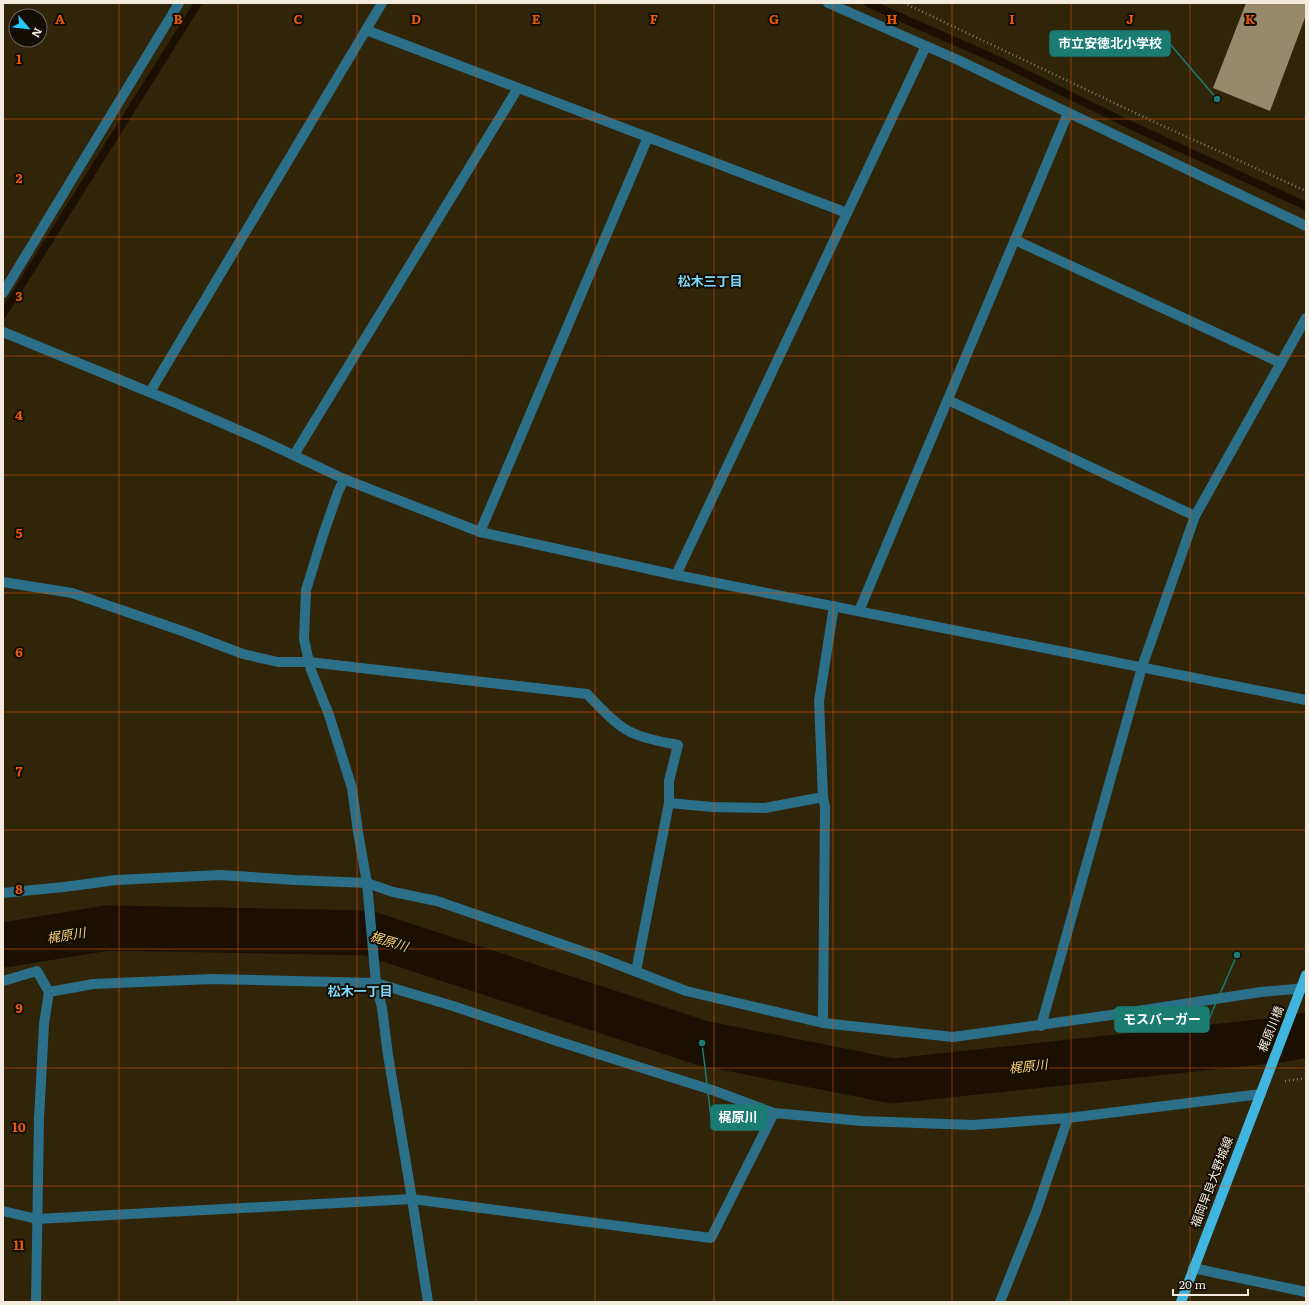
<svg xmlns="http://www.w3.org/2000/svg" width="1309" height="1305" font-family="Literata,'Noto Sans JP',serif">
<rect width="100%" height="100%" fill="#302409"/>
<g fill="none" stroke-linecap="round" stroke-linejoin="round">
<g stroke="#1a0f00" stroke-width="8">
<polyline points="868,3 1002,62 1126,123 1306,206"/>
<polyline points="3,314 198,3"/>
</g>
<polyline stroke="#1a0f00" stroke-width="45" points="3,945 108,928 368,933 702,1043 893,1081 1279,1040 1306,1035"/>
</g>
<polygon fill="#97896c" points="1246,3 1306,3 1306,15 1270,111 1213,88"/>
<g fill="none" stroke-linecap="round" stroke-linejoin="round">
<g stroke="#847963" stroke-width="2.5" stroke-dasharray="1 3" stroke-linecap="butt">
<polyline points="904,3 1150,120 1306,191"/>
<polyline points="1285,1081 1306,1078"/>
</g>
<polyline stroke="#2b6f88" stroke-width="10" points="3,981 37,971 49,992"/>
<g stroke="#2b6f88" stroke-width="10">
<polyline points="828,3 958,60 1306,226"/>
<polyline points="366,30 847,213"/>
<polyline points="1015,240 1281,363"/>
<polyline points="3,293 179,3"/>
<polyline points="3,332 176,403 259,439 344,479 338,492 323,535 306,590 304,639 309,662"/>
<polyline points="150,392 382,3"/>
<polyline points="948,400 1195,516"/>
<polyline points="294,455 518,88"/>
<polyline points="344,479 480,532 676,575 1306,700"/>
<polyline points="480,532 648,137"/>
<polyline points="676,575 926,46"/>
<path d="M 3,582 L 72,593 L 185,632 L 243,654 L 278,662 L 309,662 L 587,694 C 600,707 618,728 635,734 C 649,740 664,742 678,745 L 669,781 L 669,803 L 636,971"/>
<polyline points="859,611 1068,113"/>
<polyline points="669,803 712,807 765,808 823,797"/>
<polyline points="3,893 64,887 116,880 221,875 295,880 367,883 393,892 437,901 518,929 601,958 686,991 823,1023 953,1037 1118,1014 1261,992 1306,988"/>
<polyline points="823,1023 825,807 823,797 819,701 834,606"/>
<polyline points="1041,1026 1142,667 1195,516 1306,318"/>
<polyline points="3,1211 37,1219 412,1199 711,1238 774,1113"/>
<polyline points="1193,1268 1306,1292"/>
<polyline points="36,1302 39,1119 44,1024 49,992 93,984 212,979 376,983 453,1006 557,1041 715,1091 774,1113 862,1121 973,1125 1068,1118 1261,1094"/>
<polyline points="1000,1302 1036,1212 1068,1118"/>
</g>
<polyline stroke="#2b6f88" stroke-width="10" points="309,662 311,670 329,715 352,788 358,832 367,883 376,983 382,1008 388,1055 412,1199 428,1302"/>
<polyline stroke="#40b5df" stroke-width="10" points="1181,1302 1306,975"/>
</g>
<path fill="none" stroke="#e8590c" stroke-width="1" stroke-opacity="0.55" d="M 119,3 L 119,1302M 238,3 L 238,1302M 357,3 L 357,1302M 476,3 L 476,1302M 595,3 L 595,1302M 714,3 L 714,1302M 833,3 L 833,1302M 952,3 L 952,1302M 1071,3 L 1071,1302M 1190,3 L 1190,1302M 3,119 L 1306,119M 3,237 L 1306,237M 3,356 L 1306,356M 3,475 L 1306,475M 3,593 L 1306,593M 3,712 L 1306,712M 3,830 L 1306,830M 3,949 L 1306,949M 3,1068 L 1306,1068M 3,1186 L 1306,1186"/>
<g text-anchor="middle" stroke-width="4" stroke-linejoin="round" paint-order="stroke">
<g font-size="12" fill="#f3ebdb" stroke="#130e04">
<text transform="translate(1271 1029) rotate(-68)" y="4">梶原川橋</text>
<text transform="translate(1212 1182) rotate(-69)" y="4">福岡早良大野城線</text>
</g>
<g font-size="13" font-weight="bold" fill="#7ed8fc" stroke="#130e04">
<text x="710" y="286">松木三丁目</text>
<text x="360" y="996">松木一丁目</text>
</g>
<g font-size="13" font-style="italic" fill="#fad07a" stroke="#130e04">
<text transform="translate(66 935) rotate(-9)" y="5">梶原川</text>
<text transform="translate(389 941) rotate(17)" y="5">梶原川</text>
<text transform="translate(1028 1066) rotate(-6)" y="5">梶原川</text>
</g>
</g>
<g font-size="13" text-anchor="middle" font-weight="bold" fill="#e8590c" stroke="#130e04" stroke-width="4" stroke-linejoin="round" paint-order="stroke">
<text x="60" y="24">A</text>
<text x="178" y="24">B</text>
<text x="298" y="24">C</text>
<text x="416" y="24">D</text>
<text x="536" y="24">E</text>
<text x="654" y="24">F</text>
<text x="774" y="24">G</text>
<text x="892" y="24">H</text>
<text x="1012" y="24">I</text>
<text x="1130" y="24">J</text>
<text x="1250" y="24">K</text>
<text x="19" y="64">1</text>
<text x="19" y="183">2</text>
<text x="19" y="301">3</text>
<text x="19" y="420">4</text>
<text x="19" y="538">5</text>
<text x="19" y="657">6</text>
<text x="19" y="776">7</text>
<text x="19" y="894">8</text>
<text x="19" y="1013">9</text>
<text x="19" y="1132">10</text>
<text x="19" y="1250">11</text>
</g>
<path fill="none" stroke="#1a7c73" stroke-width="1.5" d="M1217 99L1170 44M1237 955L1209 1019M702 1043L711 1117"/>
<g fill="#1a7c73" stroke="#130e04" stroke-width="1.5">
<circle cx="1217" cy="99" r="4"/>
<circle cx="1237" cy="955" r="4"/>
<circle cx="702" cy="1043" r="4"/>
</g>
<g fill="#1a7c73" stroke="#1a7c73" stroke-width="1.5">
<rect x="1050" y="31" width="120" height="25" rx="4"/>
<rect x="1115" y="1007" width="94" height="25" rx="4"/>
<rect x="711" y="1105" width="55" height="25" rx="4"/>
</g>
<g font-size="13" text-anchor="middle" font-weight="bold" fill="#fff">
<text x="1110" y="48">市立安徳北小学校</text>
<text x="1162" y="1024">モスバーガー</text>
<text x="738" y="1122">梶原川</text>
</g>
<rect width="1309" height="1305" fill="none" stroke="#f3ebdb" stroke-width="8"/>
<g transform="translate(28 28) rotate(118)"><circle r="19" fill="#130e04" stroke="#6d665a"/>
<path d="M0-3L7 15L0 10L-7 15Z" fill="#21c9fd"/>
<text y="-6" font-size="11" font-weight="bold" text-anchor="middle" fill="#f3ebdb">N</text>
</g>
<path d="M1173 1289v6h75v-6" fill="none" stroke="#f3ebdb" stroke-width="2"/>
<text x="1179" y="1289" font-size="12" fill="#f3ebdb" stroke="#130e04" stroke-width="3" paint-order="stroke">20 m</text>
</svg>
